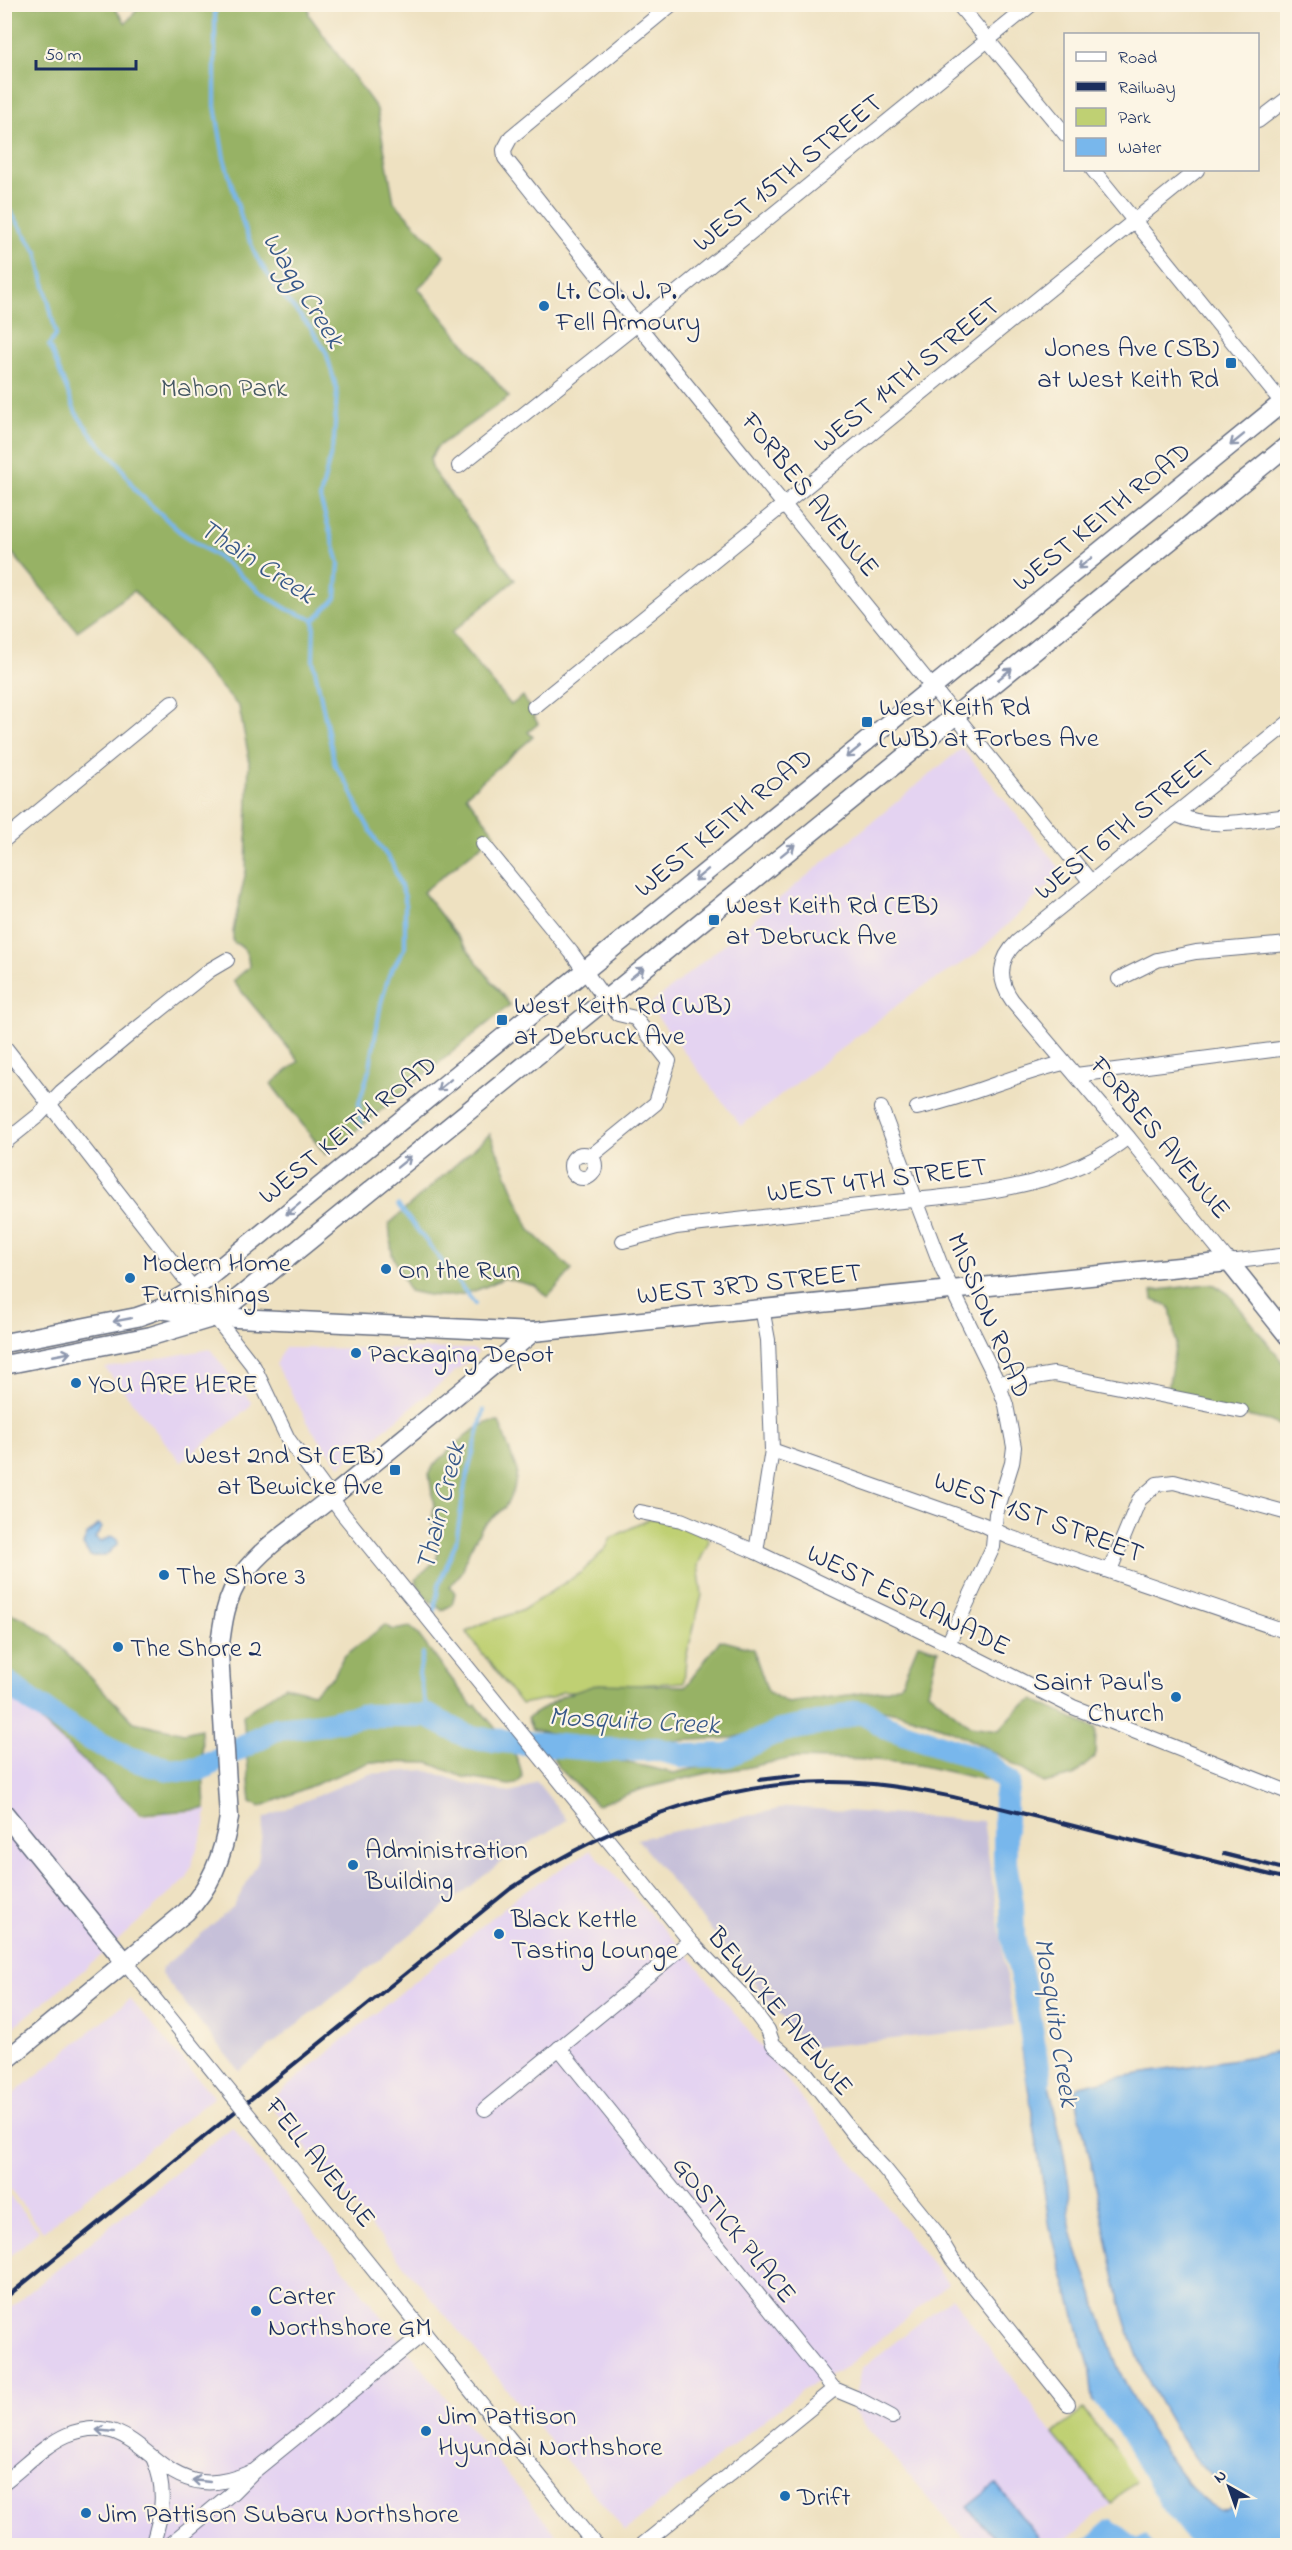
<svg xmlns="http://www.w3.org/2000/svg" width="1292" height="2550" font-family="'Indie Flower',sans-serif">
<rect width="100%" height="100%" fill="#fcf5e5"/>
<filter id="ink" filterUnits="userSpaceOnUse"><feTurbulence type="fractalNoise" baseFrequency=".0167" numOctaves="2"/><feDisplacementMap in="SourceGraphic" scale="12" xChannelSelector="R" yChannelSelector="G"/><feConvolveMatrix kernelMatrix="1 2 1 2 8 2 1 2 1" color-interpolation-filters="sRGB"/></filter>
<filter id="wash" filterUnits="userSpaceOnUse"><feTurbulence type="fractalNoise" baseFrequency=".008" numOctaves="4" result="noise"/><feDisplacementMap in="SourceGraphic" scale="24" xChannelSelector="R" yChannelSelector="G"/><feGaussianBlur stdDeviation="1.35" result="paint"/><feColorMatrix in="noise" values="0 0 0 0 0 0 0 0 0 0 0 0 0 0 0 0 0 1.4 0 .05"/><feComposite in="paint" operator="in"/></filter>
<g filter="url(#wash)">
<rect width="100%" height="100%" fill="#eee1c1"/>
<g fill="#e4d3f1">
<polygon points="962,748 1063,872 975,955 913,993 741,1126 649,1006"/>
<polygon points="284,1348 472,1349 479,1352 340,1466 312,1430 276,1365"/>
<polygon points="210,1349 251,1402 250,1407 181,1462 105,1368"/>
<polygon points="5,1689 48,1724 140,1816 207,1810 205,1825 187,1878 97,1959 5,2034"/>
<polygon points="591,1850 691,1958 948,2284 846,2367 802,2390 625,2531 268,2102 523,1892"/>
<polygon points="130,1999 214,2097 43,2231 5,2183 5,2101"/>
<polygon points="232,2127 487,2450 565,2545 5,2546 5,2312"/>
<polygon points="4,2189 39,2231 5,2261 4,2261"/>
<polygon points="952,2297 1053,2434 1111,2504 1060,2545 969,2545 852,2410 861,2369"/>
</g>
<g fill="#c6c0d9">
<polygon points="426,1770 470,1785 510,1793 521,1790 536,1781 567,1820 510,1855 239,2071 161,1974 162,1968 234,1906 258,1862 264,1818 369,1774"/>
<polygon points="789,1807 983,1821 1014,2026 807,2048 637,1839"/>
</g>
<g fill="#bfd073" stroke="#6d8068" stroke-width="1.5">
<polygon points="664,1517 708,1537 709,1541 698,1565 702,1595 686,1658 684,1682 637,1685 596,1692 562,1692 552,1698 521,1704 466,1632 481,1624 521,1611 582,1572 606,1548 611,1538 649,1519"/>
<polygon points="1083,2410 1141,2477 1111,2504 1053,2434"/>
</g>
<g fill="#97b265" stroke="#597062" stroke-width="1.5">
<path d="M 4,5 L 112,5 L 126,23 L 141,5 L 309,5 L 309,15 L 377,109 L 394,202 L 444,255 L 430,277 L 418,288 L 509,397 L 437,447 L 430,459 L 433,471 L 515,580 L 451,633 L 511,705 L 523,696 L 538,724 L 528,732 L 533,737 L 466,795 L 495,834 L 423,892 L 510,1005 L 326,1155 L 271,1084 L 299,1061 L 233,981 L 249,967 C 248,953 246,948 233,942 L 233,930 L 246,871 L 249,758 L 239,707 L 134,591 L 77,631 L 13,554 L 5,553 Z"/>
<path d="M 490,1134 L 530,1230 L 572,1270 L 548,1297 L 535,1286 L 504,1278 C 468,1296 449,1301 409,1291 L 392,1254 L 389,1224 Z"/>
<polygon points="1207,1284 1215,1285 1229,1294 1287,1368 1287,1429 1270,1421 1199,1406 1167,1395 1176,1342 1170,1307 1153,1300 1152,1291"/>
<polygon points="499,1422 517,1471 514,1489 505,1507 482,1527 469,1551 462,1572 450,1586 455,1593 452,1605 442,1610 426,1598 415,1580 437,1559 438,1546 432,1521 434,1506 429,1474 434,1465 466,1435 486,1423"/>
<polygon points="4,1611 23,1618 53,1639 134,1722 184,1733 201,1729 205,1809 141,1814 5,1688"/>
<path d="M 385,1625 L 394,1630 L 410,1627 L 416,1632 L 473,1707 L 476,1705 C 492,1726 521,1750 522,1778 L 516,1784 L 509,1785 L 463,1777 L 429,1763 L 370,1762 L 260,1807 L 251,1802 L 243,1715 L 285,1686 L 313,1693 L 334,1676 L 343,1657 Z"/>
<path d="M 720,1640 L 753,1649 L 768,1692 L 788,1703 L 886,1690 L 901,1684 L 918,1644 L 938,1650 L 928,1691 L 970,1726 L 999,1730 L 1020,1707 L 1034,1700 L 1096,1729 L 1095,1757 L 1073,1776 L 1043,1783 C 985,1744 920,1708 849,1707 L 733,1738 L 651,1742 L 579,1740 L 532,1729 L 527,1718 L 563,1696 L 598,1684 L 686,1686 Z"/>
<polygon points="858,1723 973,1761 988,1769 997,1780 990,1781 918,1765 876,1760 792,1758 745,1768 708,1773 645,1788 597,1805 558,1767 551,1753 607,1758 674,1773 744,1757 774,1742"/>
</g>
<g fill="#78b7ec" stroke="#4a73a5" stroke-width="1.5">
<polygon points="99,1524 102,1528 95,1538 100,1542 112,1536 117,1539 118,1544 105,1556 90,1556 83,1545 87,1535"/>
<path d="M 1038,2047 L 1044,2060 C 1052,2102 1063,2143 1069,2185 C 1071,2200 1067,2216 1071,2230 C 1076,2251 1085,2271 1092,2291 C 1101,2318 1109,2346 1120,2372 C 1129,2394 1212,2550 1237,2500 C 1229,2487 1216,2480 1205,2469 C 1187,2451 1171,2423 1159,2401 C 1118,2329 1109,2245 1092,2166 C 1087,2141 1077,2115 1076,2090 L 1080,2086 L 1114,2078 L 1287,2051 L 1287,2545 L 1077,2545 L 1141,2486 L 1094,2407 L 1089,2365 L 1050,2228 L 1022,2049 Z"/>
<polygon points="996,2484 1044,2545 1001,2545 967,2507"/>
</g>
<polygon fill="#eee1c1" points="1091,2401 1096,2405 1120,2436 1161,2507 1191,2545 1155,2545 1145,2534 1137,2538 1112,2519 1107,2520 1078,2545 1074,2546 1138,2485 1092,2408"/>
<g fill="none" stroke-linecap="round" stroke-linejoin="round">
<g stroke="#78b7ec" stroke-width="4">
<polyline points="215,4 215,106 224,158 244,227 257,258 282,295 311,328 326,352 337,390 334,440 320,498 339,563 336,598 314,620"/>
<polyline points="4,202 37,252 56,334 49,345 76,413 94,438 119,464 136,491 179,531 222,560 263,594 287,609 314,620"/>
<polyline points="314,620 313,660 335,765 350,788 361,814 377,842 392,863 405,897 405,947 389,975 381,1003 370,1067 359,1103 361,1127"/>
<polyline points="398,1205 475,1304"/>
<polyline points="434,1612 439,1584 456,1542 465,1484 484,1410"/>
<polyline points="423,1653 419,1674 428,1716"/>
</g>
<path stroke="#78b7ec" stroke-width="24" d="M 4,1680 C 49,1716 140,1780 200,1769 L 276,1729 L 322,1724 L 360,1716 L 428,1716 L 467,1736 L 481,1739 L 605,1750 L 656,1749 L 685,1756 L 728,1755 L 780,1731 L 827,1722 L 857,1712 L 869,1715 L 886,1727 L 983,1760 L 1008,1782 L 1005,1801 L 1005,1863 L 1012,1904 L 1013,1937 L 1026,1996 L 1039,2080"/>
</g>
</g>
<g filter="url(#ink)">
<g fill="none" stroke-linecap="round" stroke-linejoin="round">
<g stroke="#656d81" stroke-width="16">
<g id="minor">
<polyline points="672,4 511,137 504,150 505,158 624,308 1090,881"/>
<polyline points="958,4 1066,135"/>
<polyline points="1258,121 1288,98"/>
<polyline points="1093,170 1288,410"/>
<polyline points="459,466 675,294 1032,4"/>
<polyline points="534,707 1197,170"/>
<path d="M 1288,723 L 1017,942 C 999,959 997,979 1012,1000 L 1128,1137 L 1229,1262 L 1288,1255"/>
<path d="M 1175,814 C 1210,831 1250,820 1288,816"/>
<polyline points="4,840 172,702"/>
<polyline points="483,844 571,952 605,999 618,1014 635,1018 669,1061 656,1103 591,1156"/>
<polyline points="1119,979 1157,960 1196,952 1288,944"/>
<polyline points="4,1046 254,1367 288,1439 343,1514 690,1941 740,1993 768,2030 773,2044 806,2073 862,2145 884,2168 936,2232 952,2259 1068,2404"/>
<polyline points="1076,1075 1288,1048"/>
<polyline points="881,1108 943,1271 998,1383 1006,1405 1014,1447 1012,1463 996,1514 993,1547 948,1644"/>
<path d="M 917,1108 C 967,1098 1014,1074 1064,1063"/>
<polyline points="4,1143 39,1115 61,1092 129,1035 210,970 227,960"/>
<circle cx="583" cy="1166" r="12"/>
<path d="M 623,1241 L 676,1227 C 743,1219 809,1212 876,1204 C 961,1194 1058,1193 1128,1137"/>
<polyline points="998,1383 1054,1374 1241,1411"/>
<polyline points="772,1450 982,1524 1009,1537 1288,1632"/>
<polyline points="640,1512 681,1520 756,1552 948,1644 1073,1707 1288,1792"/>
<polyline points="756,1552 772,1450 768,1340 762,1308"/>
<polyline points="1110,1570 1139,1500 1157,1484 1174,1482 1288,1513"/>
<polyline points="126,1963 166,2013"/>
<polyline points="559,2048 834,2389 858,2399 892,2417"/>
<polyline points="485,2109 690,1941"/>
<polyline points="335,2222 596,2546"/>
<path d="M 4,2482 C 24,2467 44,2445 67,2435 C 133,2408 148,2476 202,2482 C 219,2484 235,2479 251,2472"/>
<path d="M 152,2546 C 162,2515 167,2490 154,2460"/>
<polyline points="168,2546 233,2492 253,2472 424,2333"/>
<polyline points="641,2546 834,2389"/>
</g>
</g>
<g stroke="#656d81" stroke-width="21">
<g id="major">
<polyline points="160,1309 215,1317 533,1332 1229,1262 1288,1336"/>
<polyline points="4,1343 137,1317 160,1309 194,1289 1288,398"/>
<polyline points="4,1365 151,1336 215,1317 1288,445"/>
<polyline points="4,1813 126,1963"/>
<path d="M 4,2062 L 186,1912 C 212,1886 224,1853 229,1817 L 219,1653 C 222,1626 225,1597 242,1575 C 265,1544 302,1522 332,1497 C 399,1442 466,1388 533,1332"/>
</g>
</g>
<use href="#minor" stroke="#fff" stroke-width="14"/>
<use href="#major" stroke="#fff" stroke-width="18"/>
<g stroke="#1b2f5e" stroke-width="4">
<polyline points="759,1780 801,1775"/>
<polyline points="1224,1854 1288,1870"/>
<path d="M 4,2299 L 510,1889 C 618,1818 742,1772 873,1784 C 933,1790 991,1806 1050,1820 C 1129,1840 1208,1860 1288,1879"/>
</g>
<g stroke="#656d81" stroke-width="16" stroke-linecap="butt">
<polyline id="minor-bridge" points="166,2013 335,2222"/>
</g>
<use href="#minor-bridge" stroke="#fff" stroke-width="14"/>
</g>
<defs><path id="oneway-shaft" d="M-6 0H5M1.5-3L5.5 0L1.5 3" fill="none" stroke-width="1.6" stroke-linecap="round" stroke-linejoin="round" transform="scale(1.5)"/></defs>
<g stroke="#8d97ae">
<use href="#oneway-shaft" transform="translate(1237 440) rotate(141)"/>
<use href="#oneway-shaft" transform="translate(1085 563) rotate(141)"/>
<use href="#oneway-shaft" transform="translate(1005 674) rotate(-39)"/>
<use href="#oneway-shaft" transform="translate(853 752) rotate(141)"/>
<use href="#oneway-shaft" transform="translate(788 850) rotate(-39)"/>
<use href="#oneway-shaft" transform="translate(701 875) rotate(141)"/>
<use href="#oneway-shaft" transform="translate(637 973) rotate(-39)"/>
<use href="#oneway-shaft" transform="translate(444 1085) rotate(141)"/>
<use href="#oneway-shaft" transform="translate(404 1162) rotate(-39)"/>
<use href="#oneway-shaft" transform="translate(293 1209) rotate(141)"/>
<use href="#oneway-shaft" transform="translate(122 1320) rotate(169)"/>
<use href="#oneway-shaft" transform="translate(62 1354) rotate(-11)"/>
<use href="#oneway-shaft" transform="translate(105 2431) rotate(-174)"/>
<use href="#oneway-shaft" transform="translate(201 2481) rotate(-174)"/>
</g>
</g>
<g fill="#1f6fb2" stroke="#fcf5e5" stroke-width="2">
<circle cx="544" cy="306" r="6"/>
<rect x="1225" y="357" width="12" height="12" rx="3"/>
<rect x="861" y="716" width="12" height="12" rx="3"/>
<rect x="708" y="914" width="12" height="12" rx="3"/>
<rect x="496" y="1014" width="12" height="12" rx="3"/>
<circle cx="386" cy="1269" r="6"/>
<circle cx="130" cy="1278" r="6"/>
<circle cx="356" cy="1353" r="6"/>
<circle cx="76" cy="1383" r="6"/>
<rect x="389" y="1464" width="12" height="12" rx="3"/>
<circle cx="164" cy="1575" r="6"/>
<circle cx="118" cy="1647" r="6"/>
<circle cx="1176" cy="1697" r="6"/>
<circle cx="353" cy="1865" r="6"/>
<circle cx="499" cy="1934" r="6"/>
<circle cx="256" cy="2311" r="6"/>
<circle cx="426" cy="2431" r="6"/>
<circle cx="785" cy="2496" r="6"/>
<circle cx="86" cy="2513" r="6"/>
</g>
<g text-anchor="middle" stroke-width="4.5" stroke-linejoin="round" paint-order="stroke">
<g font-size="27" fill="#1b2f5e" stroke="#fcf5e5">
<text transform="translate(787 172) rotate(-39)" y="9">WEST 15TH STREET</text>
<text transform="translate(906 374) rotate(-39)" y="9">WEST 14TH STREET</text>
<text transform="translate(811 494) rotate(51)" y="9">FORBES AVENUE</text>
<text transform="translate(1101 516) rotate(-39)" y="9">WEST KEITH ROAD</text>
<text transform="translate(723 822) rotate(-39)" y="9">WEST KEITH ROAD</text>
<text transform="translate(1124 824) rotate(-39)" y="9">WEST 6TH STREET</text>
<text transform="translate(347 1129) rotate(-39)" y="9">WEST KEITH ROAD</text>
<text transform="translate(1161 1137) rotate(50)" y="9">FORBES AVENUE</text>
<text transform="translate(877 1179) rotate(-7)" y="9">WEST 4TH STREET</text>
<text transform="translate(749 1283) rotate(-6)" y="9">WEST 3RD STREET</text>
<text transform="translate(990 1315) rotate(67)" y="9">MISSION ROAD</text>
<text transform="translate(1039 1516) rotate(20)" y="9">WEST 1ST STREET</text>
<text transform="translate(909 1599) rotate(26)" y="9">WEST ESPLANADE</text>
<text transform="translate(781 2011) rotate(50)" y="9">BEWICKE AVENUE</text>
<text transform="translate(321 2162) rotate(51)" y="9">FELL AVENUE</text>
<text transform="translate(735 2229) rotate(51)" y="9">GOSTICK PLACE</text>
</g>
<g font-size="27" fill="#1b2f5e" stroke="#fcf5e5" text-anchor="start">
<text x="556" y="299">Lt. Col. J. P.<tspan x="556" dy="31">Fell Armoury</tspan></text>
<text x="1219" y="356" text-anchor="end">Jones Ave (SB)<tspan x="1219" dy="31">at West Keith Rd</tspan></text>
<text x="879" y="715">West Keith Rd<tspan x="879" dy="31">(WB) at Forbes Ave</tspan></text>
<text x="726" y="913">West Keith Rd (EB)<tspan x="726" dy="31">at Debruck Ave</tspan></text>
<text x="514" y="1013">West Keith Rd (WB)<tspan x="514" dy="31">at Debruck Ave</tspan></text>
<text x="142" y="1271">Modern Home<tspan x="142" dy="31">Furnishings</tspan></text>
<text x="398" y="1278">On the Run</text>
<text x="368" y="1362">Packaging Depot</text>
<text x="88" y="1392">YOU ARE HERE</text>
<text x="383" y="1463" text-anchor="end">West 2nd St (EB)<tspan x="383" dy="31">at Bewicke Ave</tspan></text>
<text x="176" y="1584">The Shore 3</text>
<text x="130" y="1656">The Shore 2</text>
<text x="1164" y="1690" text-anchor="end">Saint Paul's<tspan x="1164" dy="31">Church</tspan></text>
<text x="365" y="1858">Administration<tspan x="365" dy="31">Building</tspan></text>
<text x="511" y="1927">Black Kettle<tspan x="511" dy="31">Tasting Lounge</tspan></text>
<text x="268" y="2304">Carter<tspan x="268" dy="31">Northshore GM</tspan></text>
<text x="438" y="2424">Jim Pattison<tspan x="438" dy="31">Hyundai Northshore</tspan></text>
<text x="797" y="2505">Drift</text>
<text x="98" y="2522">Jim Pattison Subaru Northshore</text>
</g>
<g font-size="27" fill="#445763" stroke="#fcf5e5">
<text x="224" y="396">Mahon Park</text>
</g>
<g font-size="28" font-style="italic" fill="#375889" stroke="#fcf5e5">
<text transform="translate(305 289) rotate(58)" y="10">Wagg Creek</text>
<text transform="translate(258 560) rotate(33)" y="10">Thain Creek</text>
<text transform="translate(439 1506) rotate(-76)" y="10">Thain Creek</text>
<text transform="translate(634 1719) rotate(3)" y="10">Mosquito Creek</text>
<text transform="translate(1058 2022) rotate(81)" y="10">Mosquito Creek</text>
</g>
</g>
<rect width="1292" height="2550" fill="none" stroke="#fcf5e5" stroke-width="24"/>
<rect x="1064" y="33" width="195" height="138" fill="#fcf5e5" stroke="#a2a6af" stroke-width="1.5"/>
<rect x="1076" y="52" width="30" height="9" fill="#ffffff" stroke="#a2a6af" stroke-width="1.5"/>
<text x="1118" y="63" font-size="18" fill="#1b2f5e">Road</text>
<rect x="1076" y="82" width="30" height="9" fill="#1b2f5e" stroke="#a2a6af" stroke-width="1.5"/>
<text x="1118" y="93" font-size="18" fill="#1b2f5e">Railway</text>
<rect x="1076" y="108" width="30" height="18" fill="#bfd073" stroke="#a2a6af" stroke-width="1.5"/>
<text x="1118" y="123" font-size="18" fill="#1b2f5e">Park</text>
<rect x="1076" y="138" width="30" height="18" fill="#78b7ec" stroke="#a2a6af" stroke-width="1.5"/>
<text x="1118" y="153" font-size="18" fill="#1b2f5e">Water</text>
<g transform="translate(1229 2487) rotate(320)" stroke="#fcf5e5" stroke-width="4.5" paint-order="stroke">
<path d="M0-4.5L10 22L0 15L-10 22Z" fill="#1b2f5e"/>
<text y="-9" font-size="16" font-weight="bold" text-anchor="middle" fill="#1b2f5e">N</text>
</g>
<path d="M36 60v9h100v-9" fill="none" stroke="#1b2f5e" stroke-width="3"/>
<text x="45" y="60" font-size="18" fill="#1b2f5e" stroke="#fcf5e5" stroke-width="4.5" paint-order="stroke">50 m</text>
</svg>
